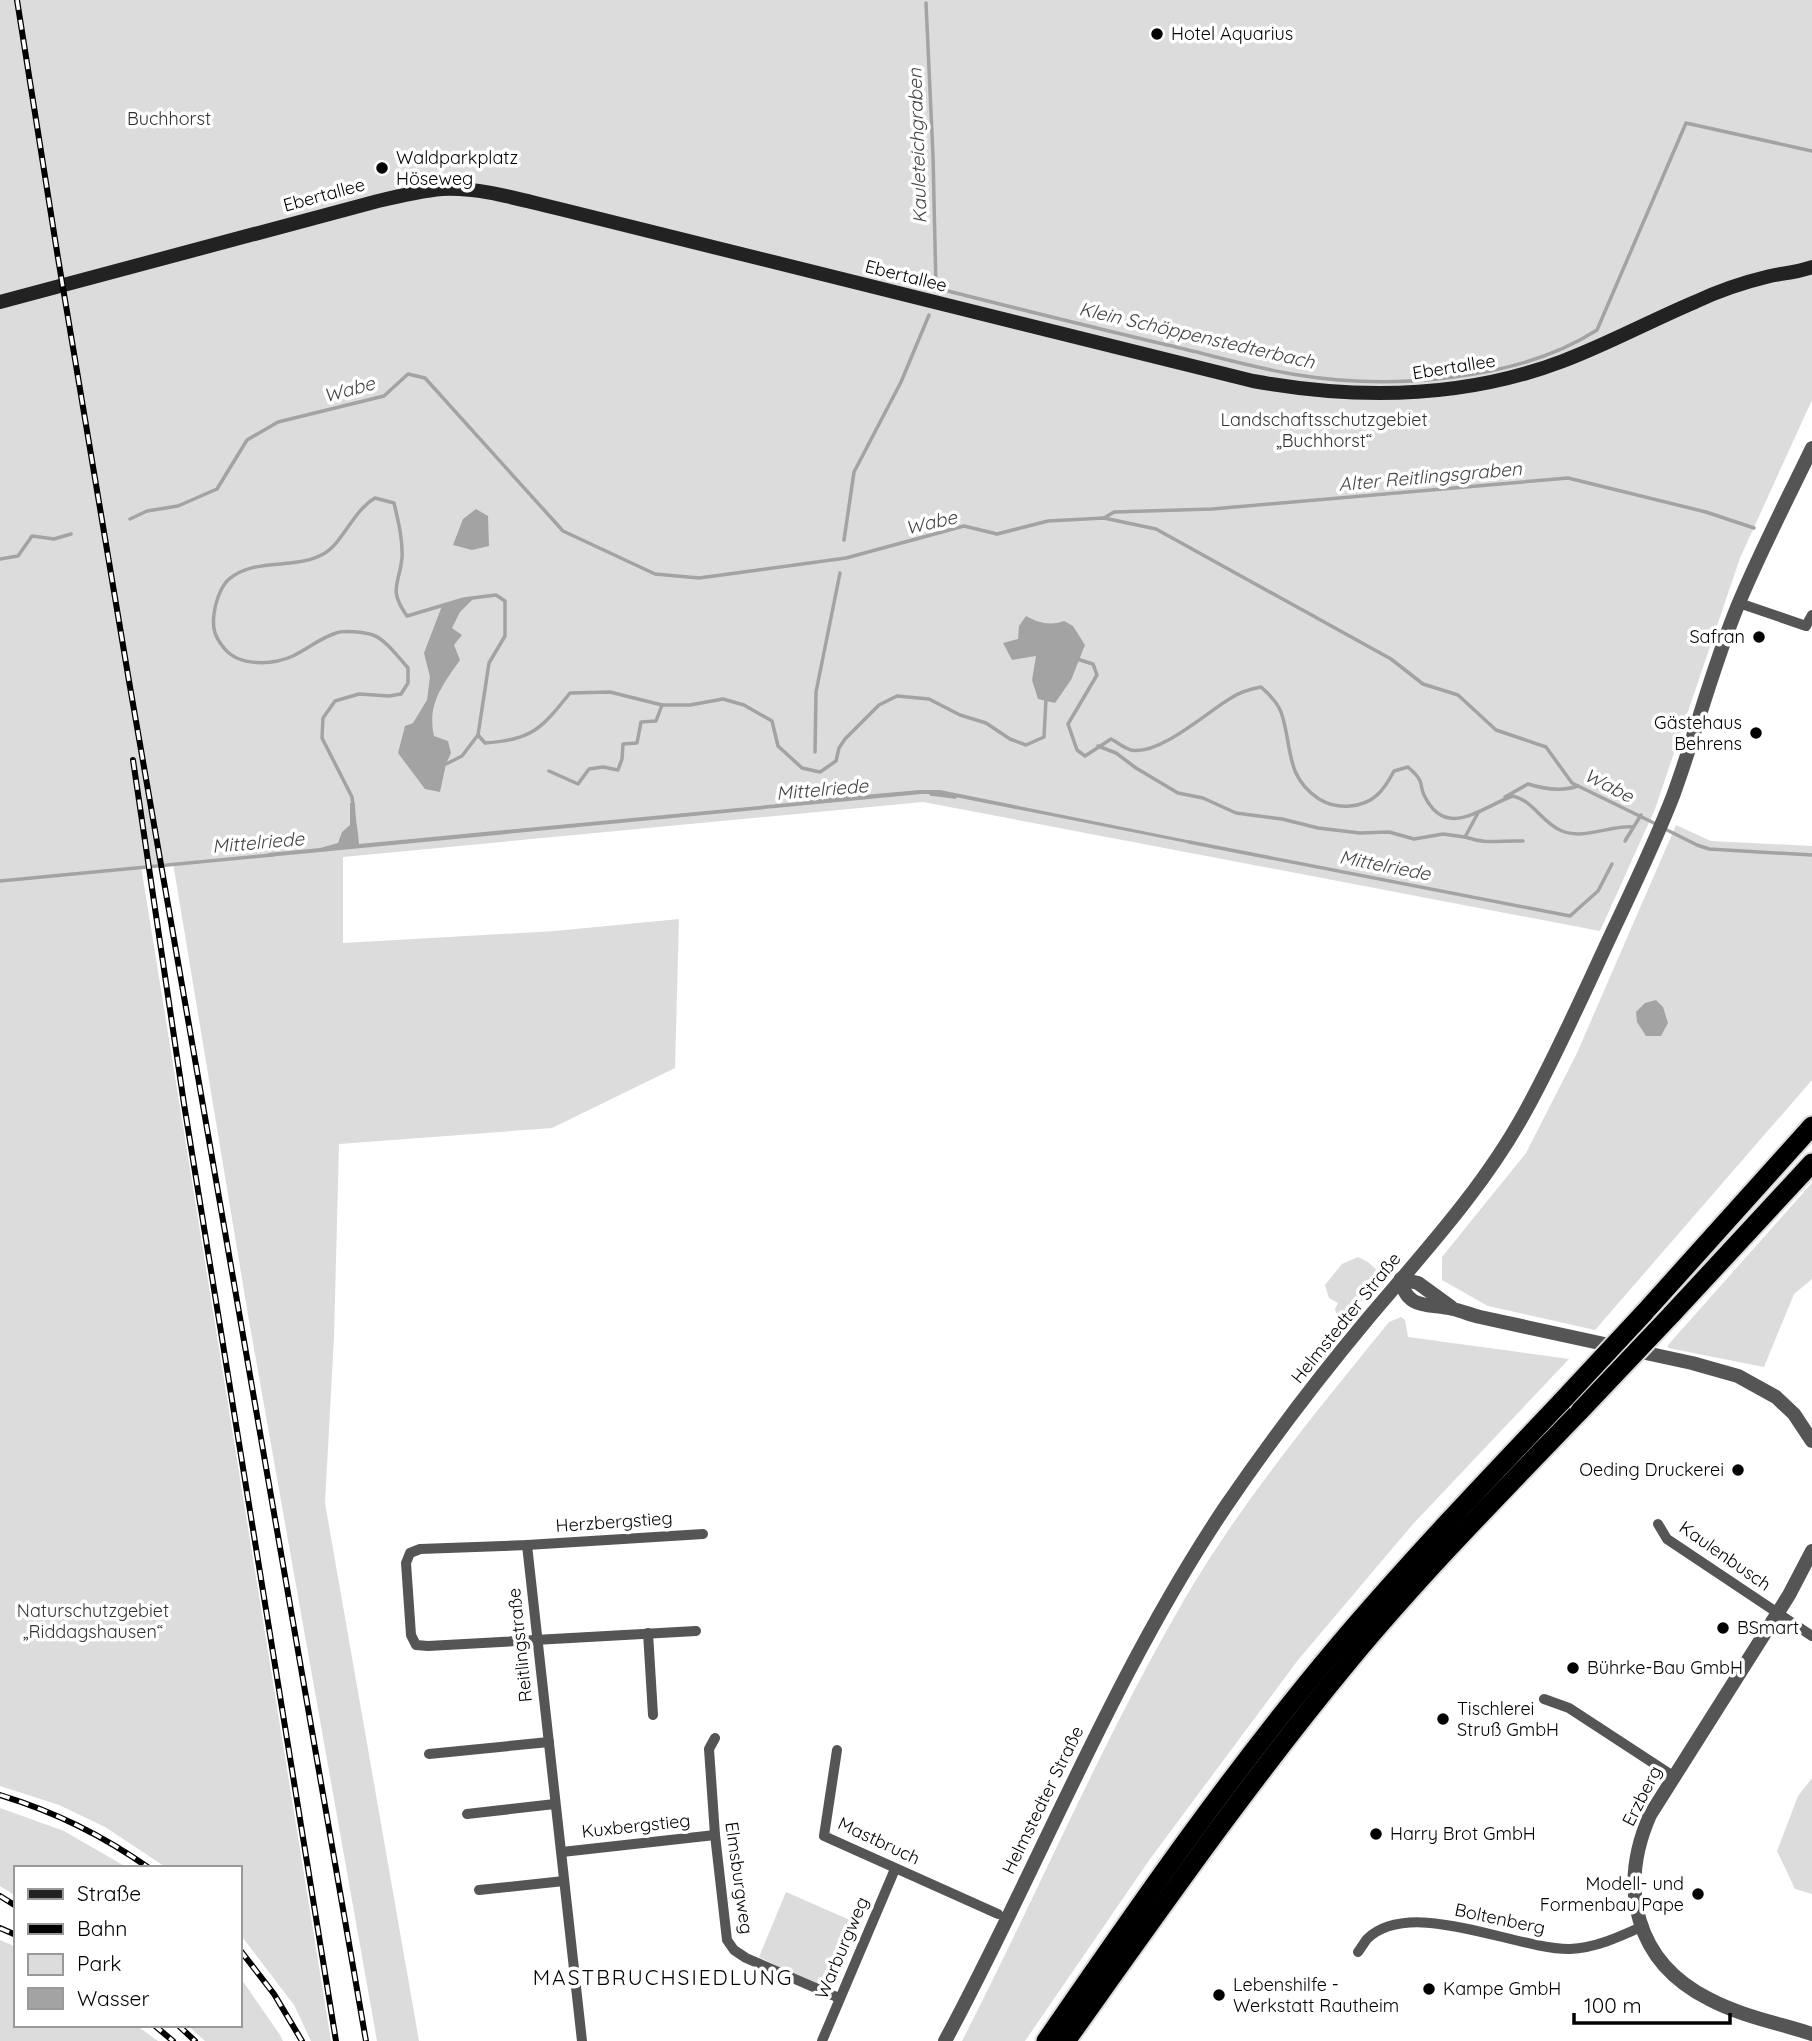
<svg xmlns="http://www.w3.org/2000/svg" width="1812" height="2041" font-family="Quicksand,sans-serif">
<rect width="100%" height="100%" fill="#fff"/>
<g fill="#dcdcdc">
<polygon points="0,0 1812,0 1812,400 1740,558 1655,809 1600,931 923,802 343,857 343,943 555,931 679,919 675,1068 552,1128 339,1144 334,1337 325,1503 419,2041 377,2041 248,1315 173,863 141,866 331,2041 311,2041 294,2005 240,1934 240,1868 167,1868 105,1827 59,1805 0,1786"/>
<polygon points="1676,825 1711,841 1812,846 1812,1080 1595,1330 1488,1306 1442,1280 1442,1257 1526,1153 1577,1053"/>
<polygon points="1812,1183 1812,1279 1794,1294 1764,1367 1668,1348 1668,1345"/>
<polygon points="1358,1257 1368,1262 1382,1275 1340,1328 1335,1309 1338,1303 1329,1298 1325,1285 1342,1264"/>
<path d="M 1401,1317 L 1405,1320 L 1408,1337 L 1569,1359 L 1413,1524 L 1298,1660 L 1150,1859 L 1025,2041 L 962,2041 C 1037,1895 1101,1743 1184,1600 C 1242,1501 1317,1411 1389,1322 Z"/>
<polygon points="1812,1778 1812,1894 1795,1889 1777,1851 1798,1796"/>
<polygon points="0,1808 64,1831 128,1868 16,1868 16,1896 0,1886"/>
<polygon points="786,1892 859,1924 832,1984 823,1987 815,1984 759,1957"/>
<polygon points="0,1940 16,1947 16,2025 136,2025 158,2041 0,2041"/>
<polygon points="240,1977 280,2035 283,2041 205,2041 187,2025 240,2025"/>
</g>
<g fill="#a3a3a3">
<polygon points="476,509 488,516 489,546 472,550 453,545 463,519"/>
<path d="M 474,598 L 460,612 L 452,628 L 462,635 L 454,645 L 460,660 C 442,686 427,704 434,736 L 448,741 L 451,753 L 446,764 L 440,792 L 425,789 L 398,753 L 405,726 L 413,723 L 427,700 L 430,677 L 424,653 L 442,606 Z"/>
<path d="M 1026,616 C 1039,623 1050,626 1064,621 L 1073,626 L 1085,645 L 1071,680 L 1055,703 L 1038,699 L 1032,680 L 1036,656 L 1012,660 L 1003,643 L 1018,639 L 1019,626 Z"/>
<path d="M 920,790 L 940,790 L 1192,841 L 1192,844 L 940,794 L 921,794 L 268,857 L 268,853 L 320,848 L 338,843 L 342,832 L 350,825 L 350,803 L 355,803 C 355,817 358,830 359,844 L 810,801 L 812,795 L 817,795 L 818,799 Z"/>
<polygon points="1656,1000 1663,1007 1668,1023 1661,1036 1646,1036 1637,1022 1636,1012 1645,1003"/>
</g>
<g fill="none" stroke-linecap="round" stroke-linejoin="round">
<g stroke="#a3a3a3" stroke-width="3.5">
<path d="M 926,3 L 933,156 L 936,288 C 1011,307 1087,326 1163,344 C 1208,354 1253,368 1298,375 C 1389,390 1518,381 1597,330 L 1686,123 L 1812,151"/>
<polyline points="1104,518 1114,512 1212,509 1568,478 1706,512 1754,528"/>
<polyline points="130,519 147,511 178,506 217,489 247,440 278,422 384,396 408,374 425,378 563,531 655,574 699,578 846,558 964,526 997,534 1048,521 1104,518 1156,529 1391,659 1423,684 1458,695 1496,730 1546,747 1572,783 1658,825"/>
<polyline points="844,540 854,472 901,382 929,315"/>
<polyline points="0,559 18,556 32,536 54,539 71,534"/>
<path d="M 1077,659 L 1093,664 L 1097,675 L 1068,724 L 1077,750 L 1085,756 L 1111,739 C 1117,742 1124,748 1131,750 C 1159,756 1207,712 1231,698 C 1240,692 1250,689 1261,687 C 1269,694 1277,702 1281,712 C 1293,746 1284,776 1319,799 C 1329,805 1339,807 1350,806 C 1374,804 1384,790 1394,771 L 1408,767 C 1411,770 1417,775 1419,779 C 1422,783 1421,790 1424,795 C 1446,841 1481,807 1513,796 C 1534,801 1542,823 1562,831 C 1584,840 1610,825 1633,827"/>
<path d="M 478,735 L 485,743 C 533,739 540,730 570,693 L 610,692 L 662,705 L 690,705 L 723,699 L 744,705 L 772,721 L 778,746 L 802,768 L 820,772 L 836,761 L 839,748 L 845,739 L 879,705 L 897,696 L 929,699 L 960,715 L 986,723 L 1010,739 L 1026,745 L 1044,737 L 1046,699"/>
<polyline points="1098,746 1116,753 1136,768 1178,793 1203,798 1236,813 1282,819 1318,828 1360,833 1389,832 1414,839 1443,834 1465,837 1478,813"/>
<polyline points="815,752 816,692 840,573"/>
<polyline points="549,771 578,784 589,769 603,767 618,770 622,759 623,744 637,743 641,722 656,721 662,705"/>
<polyline points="931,794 955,797"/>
<path d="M 1505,797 L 1528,784 C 1544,789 1561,792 1578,786"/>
<path d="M 353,806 L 352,797 L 322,738 L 323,718 L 335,701 L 359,694 L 389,696 L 401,694 L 408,683 L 408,668 C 399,658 385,639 373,635 C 364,632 344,630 336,633 C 320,638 308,649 293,656 C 273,665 239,667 224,648 C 215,637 212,629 214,614 C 215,604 220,588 228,580 C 255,556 296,571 325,553 C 343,542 353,511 375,498 L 394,503 C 398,520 403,540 402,558 C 399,586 388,589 407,616 L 464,599 L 496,595 L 505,601 L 505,636 L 489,663 L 478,735 L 462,756 L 446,764"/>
<polyline points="1665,829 1697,845 1709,849 1812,855"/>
<path d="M 1465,837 C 1489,845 1499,840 1523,841"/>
<polyline points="1625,841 1641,815"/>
<polyline points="1189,842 1570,916 1598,891 1612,864"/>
<polyline points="0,881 272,855"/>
</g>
<g stroke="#dbdbdb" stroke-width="23">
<g id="motorway">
<polyline points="1644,1313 1812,1126"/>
<polyline points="1671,1315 1812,1163"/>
<path d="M 1046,2041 C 1138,1907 1231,1773 1336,1648 C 1408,1563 1485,1482 1562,1401"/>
<path d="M 1066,2041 C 1158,1912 1248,1783 1349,1661 C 1421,1574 1501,1493 1580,1411"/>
</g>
</g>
<g stroke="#555" stroke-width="10">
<polyline points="1739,603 1806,626 1812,615"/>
<polyline points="1658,1524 1667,1539 1812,1636"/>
<polyline points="527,1545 582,2041"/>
<polyline points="696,1631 428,1646 416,1645 411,1635 406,1563 410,1553 420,1549 527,1545 703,1534"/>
<polyline points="648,1633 653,1715"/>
<polyline points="1544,1699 1569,1708 1673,1776"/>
<polyline points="715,1738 709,1749 715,1835 727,1940 734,1950 746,1958 839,1998"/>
<polyline points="837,1750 824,1836 998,1914"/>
<polyline points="429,1754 549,1742"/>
<polyline points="467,1814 555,1804"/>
<polyline points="562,1852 715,1835"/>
<polyline points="479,1890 564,1881"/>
<path d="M 1358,1952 C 1361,1948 1364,1943 1367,1939 C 1411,1896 1517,1950 1570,1949 C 1595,1948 1619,1937 1641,1927"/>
<polyline points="822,2041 895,1869"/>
</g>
<g stroke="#555" stroke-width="14">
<path d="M 1401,1279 C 1406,1311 1430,1303 1453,1309 C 1462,1311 1471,1315 1480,1317 L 1692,1363 L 1738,1376 L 1776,1397 L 1794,1414 L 1812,1441"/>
<polyline points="1401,1279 1418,1283 1451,1307"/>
<path d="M 1812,1551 L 1789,1595 L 1650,1815 C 1618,1888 1635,1962 1709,1999 C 1741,2016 1778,2023 1812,2034"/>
<path d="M 945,2041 C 1041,1863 1113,1674 1226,1506 C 1271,1440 1319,1377 1370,1316 C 1425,1251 1484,1187 1525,1112 C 1556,1056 1582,997 1609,939 C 1631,892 1654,845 1673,796 C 1696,733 1712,668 1738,605 C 1760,552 1787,500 1812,448"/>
</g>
<path stroke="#222" stroke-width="14" d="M 0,302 L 378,201 C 399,196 420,191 442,189 C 483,187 524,201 564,210 L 1253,381 C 1357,400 1463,399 1563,361 C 1608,344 1650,321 1695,302 C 1718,291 1745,282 1770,276 C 1785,273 1798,272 1812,267"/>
<use href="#motorway" stroke="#000" stroke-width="19"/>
<g stroke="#000" stroke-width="6">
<g id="rail">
<polyline points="17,0 58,258 129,681 366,2041"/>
<polyline points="133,760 184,1104 336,2041"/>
<path d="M 0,1795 C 53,1811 104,1836 149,1868"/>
<polyline points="0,1896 16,1906"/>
<polyline points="0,1928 16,1935"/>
<polyline points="240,1950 274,1994 302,2041"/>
<polyline points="154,2025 173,2041"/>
<polyline points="178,2025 195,2041"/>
</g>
</g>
<use href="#rail" stroke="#fff" stroke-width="3.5" stroke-dasharray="10" stroke-linecap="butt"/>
<g stroke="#dbdbdb" stroke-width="23" stroke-linecap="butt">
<g id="motorway-bridge">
<polyline points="1562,1401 1644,1313"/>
<polyline points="1580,1411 1671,1315"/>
</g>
</g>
<use href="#motorway-bridge" stroke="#000" stroke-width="19"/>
</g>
<g fill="#000" stroke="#fff" stroke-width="2.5">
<circle cx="1157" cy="34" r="7"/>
<circle cx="382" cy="168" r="7"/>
<circle cx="1759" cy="637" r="7"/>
<circle cx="1756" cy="733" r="7"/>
<circle cx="1738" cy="1470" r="7"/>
<circle cx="1723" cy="1628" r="7"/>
<circle cx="1573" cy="1668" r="7"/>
<circle cx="1443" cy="1719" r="7"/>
<circle cx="1376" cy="1834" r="7"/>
<circle cx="1698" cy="1894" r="7"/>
<circle cx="1429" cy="1989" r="7"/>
<circle cx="1219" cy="1995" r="7"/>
</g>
<g text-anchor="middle" stroke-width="7" stroke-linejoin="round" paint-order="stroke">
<g font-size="18" fill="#000" stroke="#fff" text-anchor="start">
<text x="1171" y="40">Hotel Aquarius</text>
<text x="396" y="164">Waldparkplatz<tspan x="396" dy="21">Höseweg</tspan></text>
<text x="1745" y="643" text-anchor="end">Safran</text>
<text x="1742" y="729" text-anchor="end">Gästehaus<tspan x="1742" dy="21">Behrens</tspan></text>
<text x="1724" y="1476" text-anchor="end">Oeding Druckerei</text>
<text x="1737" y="1634">BSmart</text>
<text x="1587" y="1674">Bührke-Bau GmbH</text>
<text x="1457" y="1715">Tischlerei<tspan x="1457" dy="21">Struß GmbH</tspan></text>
<text x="1390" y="1840">Harry Brot GmbH</text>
<text x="1684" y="1890" text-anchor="end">Modell- und<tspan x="1684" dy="21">Formenbau Pape</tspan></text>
<text x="1233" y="1991">Lebenshilfe -<tspan x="1233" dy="21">Werkstatt Rautheim</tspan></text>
<text x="1443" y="1995">Kampe GmbH</text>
</g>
<g font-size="18" fill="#333" stroke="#fff">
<text x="169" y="125">Buchhorst</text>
<text x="1324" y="426">Landschaftsschutzgebiet<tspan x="1324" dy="21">„Buchhorst“</tspan></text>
<text x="93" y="1617">Naturschutzgebiet<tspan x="93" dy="21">„Riddagshausen“</tspan></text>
</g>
<g font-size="18" fill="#000" stroke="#fff">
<text transform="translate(324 195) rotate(-15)" y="6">Ebertallee</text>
<text transform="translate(906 276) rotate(14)" y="6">Ebertallee</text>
<text transform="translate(1454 367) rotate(-9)" y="6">Ebertallee</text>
<text transform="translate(1346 1318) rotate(-51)" y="6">Helmstedter Straße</text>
<text transform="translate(614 1522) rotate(-4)" y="6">Herzbergstieg</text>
<text transform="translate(1725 1556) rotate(35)" y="6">Kaulenbusch</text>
<text transform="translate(520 1645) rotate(-96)" y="6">Reitlingstraße</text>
<text transform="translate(1642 1796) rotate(-63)" y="6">Erzberg</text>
<text transform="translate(1043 1800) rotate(-64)" y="6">Helmstedter Straße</text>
<text transform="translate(636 1826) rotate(-6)" y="6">Kuxbergstieg</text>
<text transform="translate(879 1841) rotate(25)" y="6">Mastbruch</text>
<text transform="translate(739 1878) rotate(82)" y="6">Elmsburgweg</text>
<text transform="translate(1500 1919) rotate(12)" y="6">Boltenberg</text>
<text transform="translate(842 1948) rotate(-67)" y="6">Warburgweg</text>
</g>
<g font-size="19" font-style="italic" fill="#444" stroke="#fff">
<text transform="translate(917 146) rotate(-92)" y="7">Kauleteichgraben</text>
<text transform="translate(1197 335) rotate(13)" y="7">Klein Schöppenstedterbach</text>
<text transform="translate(349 389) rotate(-15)" y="7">Wabe</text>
<text transform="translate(1430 476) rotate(-5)" y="7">Alter Reitlingsgraben</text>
<text transform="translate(931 522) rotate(-13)" y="7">Wabe</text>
<text transform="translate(1609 785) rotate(27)" y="7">Wabe</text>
<text transform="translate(822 789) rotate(-5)" y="7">Mittelriede</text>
<text transform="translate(258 842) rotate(-5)" y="7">Mittelriede</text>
<text transform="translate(1385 865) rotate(11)" y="7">Mittelriede</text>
</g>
<g font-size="21" letter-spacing="2" fill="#000" stroke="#fff">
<text x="663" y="1985">MASTBRUCHSIEDLUNG</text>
</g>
</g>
<rect x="14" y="1866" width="228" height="161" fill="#ffffff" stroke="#999999" stroke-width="2"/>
<rect x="28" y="1889" width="35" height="10" fill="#222222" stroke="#999999" stroke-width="2"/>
<text x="77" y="1901" font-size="21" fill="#000000">Straße</text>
<rect x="28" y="1924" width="35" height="10" fill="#000000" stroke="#999999" stroke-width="2"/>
<text x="77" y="1936" font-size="21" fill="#000000">Bahn</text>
<rect x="28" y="1954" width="35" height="21" fill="#dcdcdc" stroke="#999999" stroke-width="2"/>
<text x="77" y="1971" font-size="21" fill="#000000">Park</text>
<rect x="28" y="1988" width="35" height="21" fill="#a3a3a3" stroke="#999999" stroke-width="2"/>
<text x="77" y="2006" font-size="21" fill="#000000">Wasser</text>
<path d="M1574 2013v10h156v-10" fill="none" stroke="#000000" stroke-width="3.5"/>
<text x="1584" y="2013" font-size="21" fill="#000000" stroke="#ffffff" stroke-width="5" paint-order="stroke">100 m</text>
</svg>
